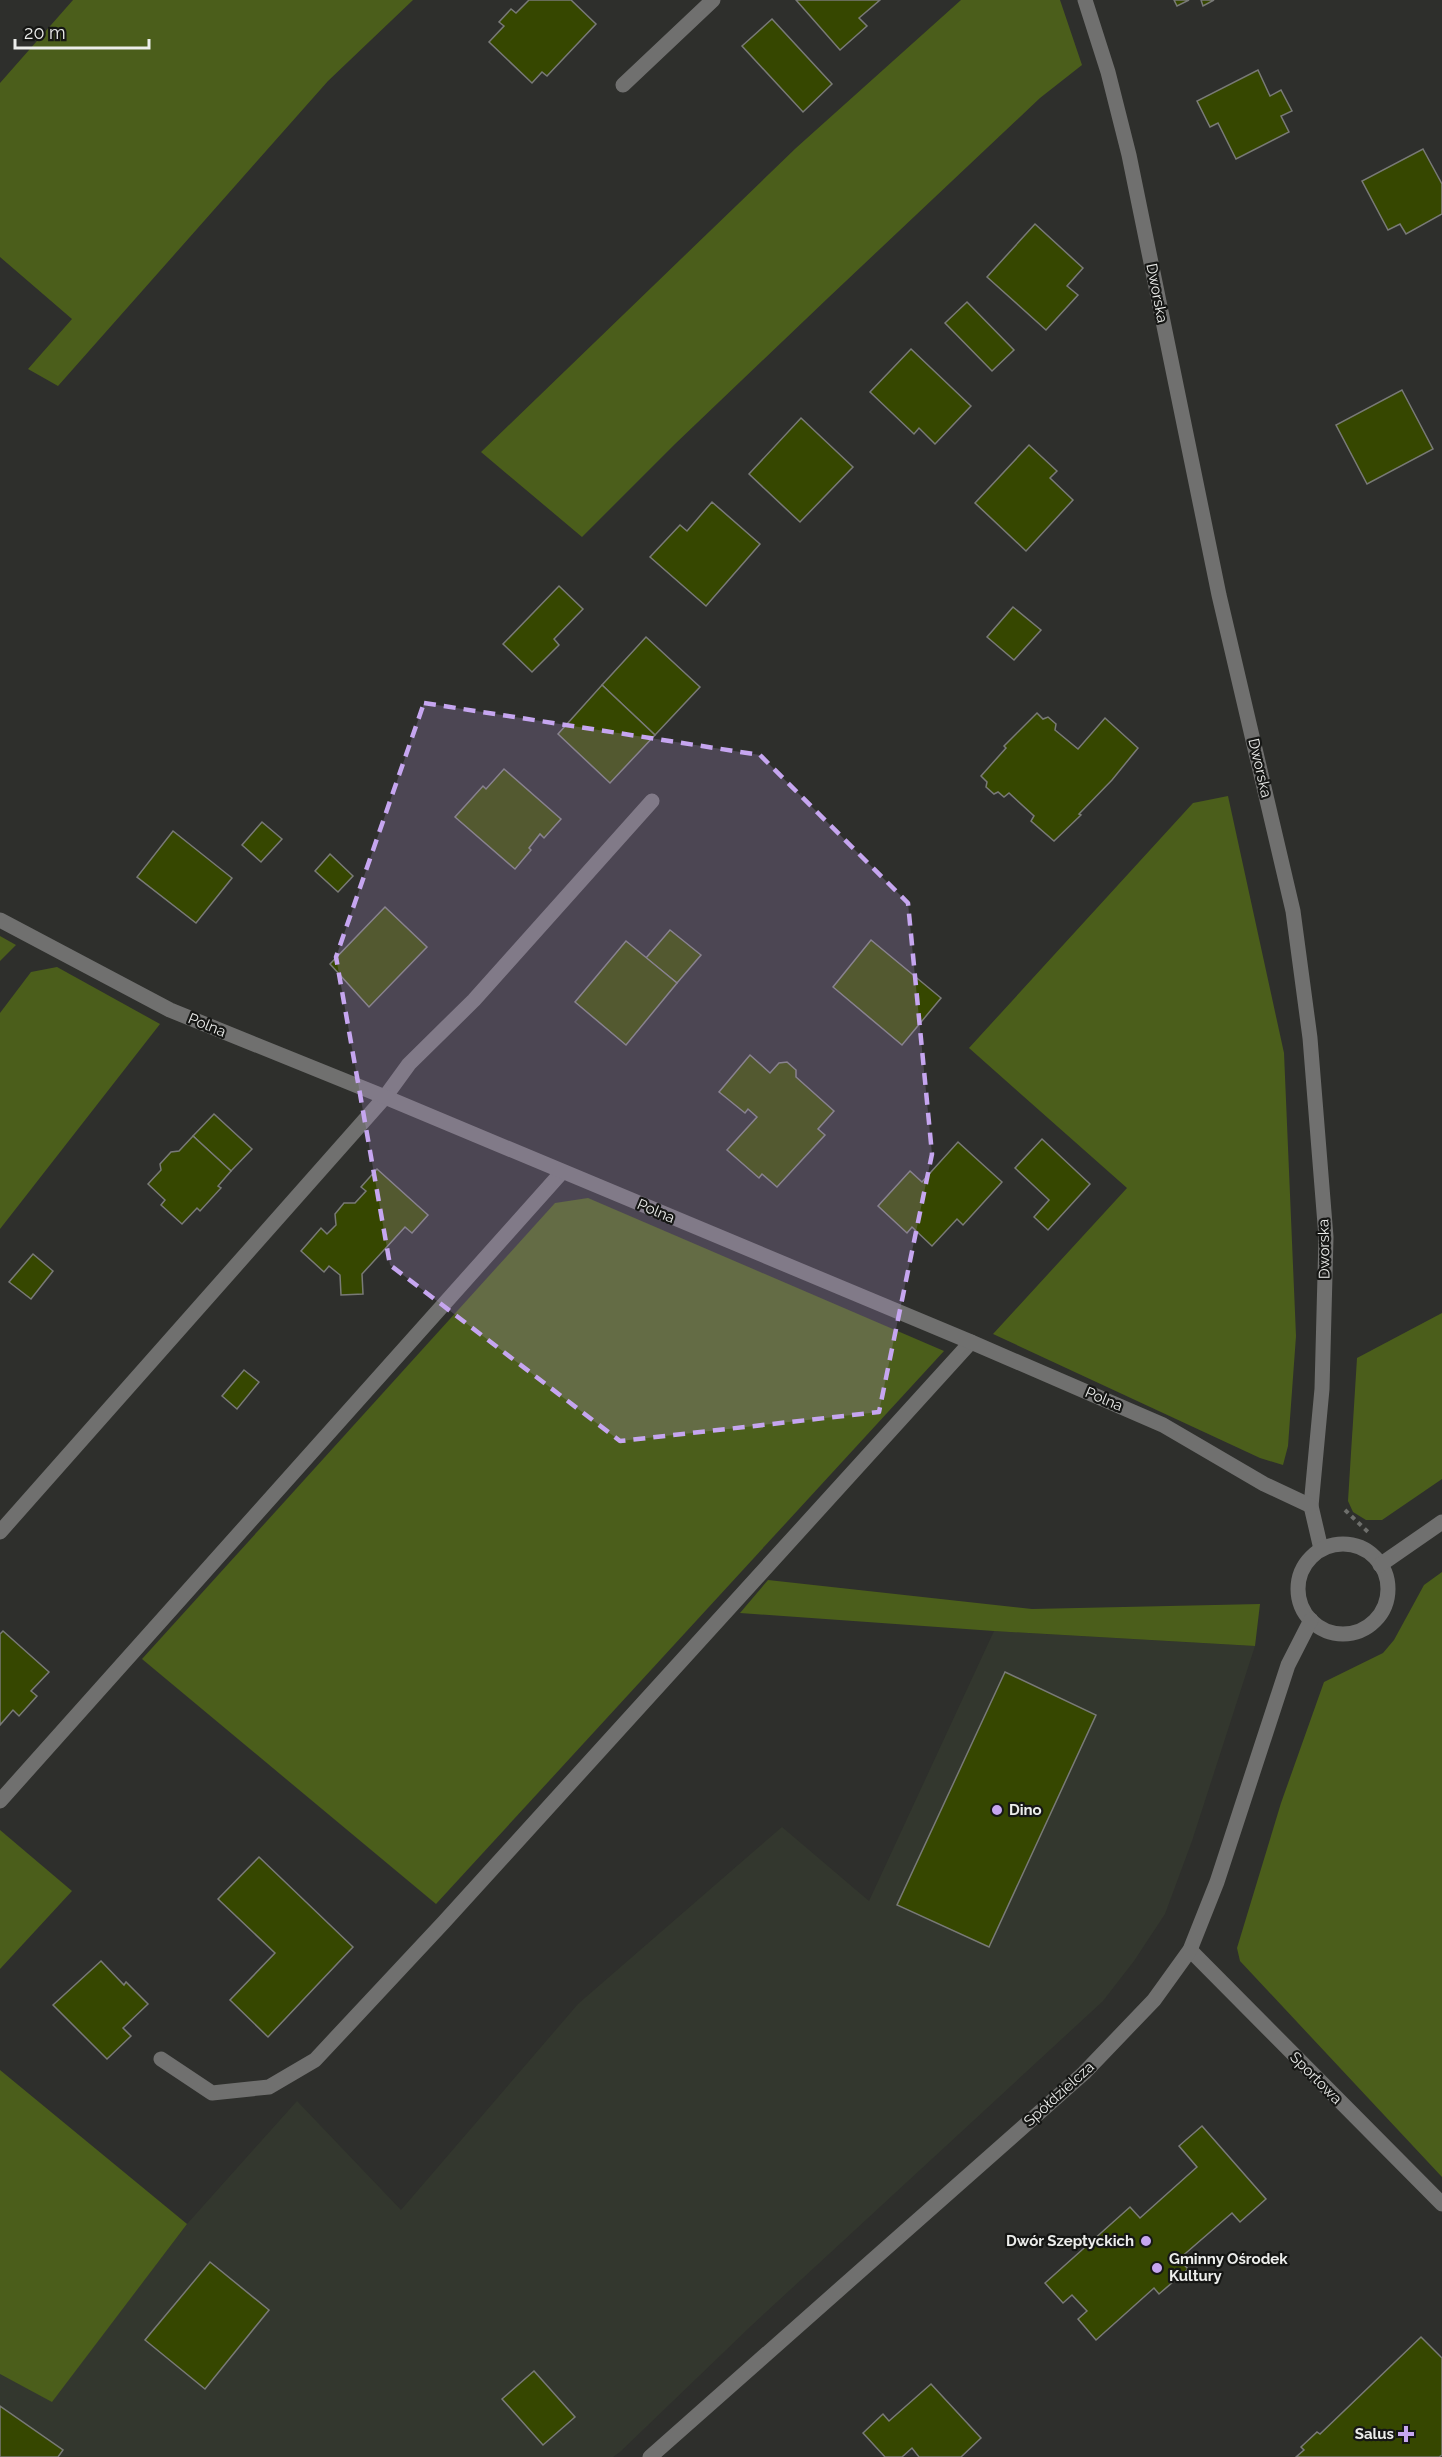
<svg xmlns="http://www.w3.org/2000/svg" width="1442" height="2457" font-family="Raleway,sans-serif">
<rect width="100%" height="100%" fill="#2e2f2c"/>
<polygon fill="#33372e" points="994,1631 1255,1646 1192,1841 1165,1914 1134,1961 1103,2001 751,2326 620,2452 613,2457 0,2457 0,2374 52,2401 187,2224 297,2101 401,2210 578,2004 782,1827 869,1901"/>
<g fill="#4b5e1b">
<polygon points="73,0 413,0 328,81 58,386 28,369 72,319 0,257 0,83"/>
<polygon points="961,0 1060,0 1082,65 1040,98 828,298 675,444 582,537 481,452 796,148"/>
<polygon points="1228,796 1284,1053 1296,1336 1288,1446 1283,1465 1260,1458 993,1334 1127,1188 969,1048 1193,803"/>
<polygon points="0,936 16,945 0,961"/>
<polygon points="57,967 160,1024 0,1229 0,1013 31,972"/>
<polygon points="588,1198 944,1351 436,1904 142,1659 555,1203"/>
<polygon points="1442,1313 1442,1479 1382,1520 1366,1520 1353,1512 1348,1501 1357,1358"/>
<polygon points="1442,1572 1442,2177 1240,1961 1237,1948 1281,1803 1324,1682 1383,1653 1394,1640 1424,1585"/>
<polygon points="768,1580 1032,1609 1260,1604 1255,1646 994,1631 740,1613"/>
<polygon points="0,1830 72,1891 0,1969"/>
<polygon points="0,2070 187,2224 52,2402 0,2374"/>
</g>
<g fill="#364700" stroke="#797a77" stroke-width="1.5">
<polygon points="529,0 571,0 596,24 547,76 542,72 532,83 489,42 504,26 499,22 511,9 516,13"/>
<polygon points="796,0 880,0 859,18 867,26 840,50"/>
<polygon points="1174,0 1189,0 1177,6"/>
<polygon points="1201,0 1214,0 1203,6"/>
<polygon points="772,19 832,84 803,112 742,46"/>
<polygon points="1258,70 1270,96 1281,90 1292,111 1281,116 1289,132 1236,159 1218,123 1210,127 1197,101"/>
<polygon points="1423,149 1442,184 1442,214 1406,234 1400,224 1388,230 1362,181"/>
<polygon points="1035,224 1083,268 1067,286 1078,295 1046,330 987,277"/>
<polygon points="967,302 1014,350 992,371 945,323"/>
<polygon points="911,349 971,406 935,444 919,428 914,434 870,392"/>
<polygon points="1402,390 1433,449 1367,484 1336,425"/>
<polygon points="801,418 853,467 800,522 749,474"/>
<polygon points="1029,445 1057,471 1050,478 1073,500 1026,551 975,503"/>
<polygon points="712,502 760,544 706,606 650,557 680,525 687,531"/>
<polygon points="559,586 583,609 554,639 559,645 532,672 503,644"/>
<polygon points="1013,607 1041,630 1014,660 987,637"/>
<polygon points="646,637 700,687 655,735 602,685"/>
<polygon points="602,685 655,735 610,783 558,734"/>
<polygon points="1037,713 1043,719 1048,717 1056,724 1055,730 1078,749 1105,718 1138,748 1112,780 1079,814 1081,815 1054,841 1031,821 1034,816 1009,793 1004,797 998,792 994,794 986,787 987,782 981,776 1006,748 1004,746"/>
<polygon points="504,769 561,819 544,838 540,834 529,848 531,850 515,869 455,817 483,786 486,789"/>
<polygon points="262,822 282,839 261,862 242,845"/>
<polygon points="173,831 232,878 196,923 137,877"/>
<polygon points="330,854 353,876 338,892 315,871"/>
<polygon points="385,907 427,947 369,1007 330,964"/>
<polygon points="670,930 701,955 677,983 646,958"/>
<polygon points="871,940 941,998 902,1045 833,987"/>
<polygon points="626,941 677,983 626,1045 575,1002"/>
<polygon points="750,1055 770,1073 779,1063 787,1062 796,1070 796,1077 834,1111 818,1129 825,1135 777,1187 762,1174 759,1178 727,1150 757,1117 748,1109 745,1113 719,1092"/>
<polygon points="214,1114 252,1149 231,1171 193,1136"/>
<polygon points="193,1136 231,1171 218,1186 221,1188 200,1211 197,1208 182,1224 161,1205 165,1200 148,1184 161,1170 160,1164 171,1152 179,1151"/>
<polygon points="1042,1139 1090,1184 1048,1230 1034,1217 1049,1200 1015,1168"/>
<polygon points="958,1142 1002,1182 963,1225 957,1219 932,1246 912,1227 907,1233 878,1206 910,1171 922,1182"/>
<polygon points="377,1169 428,1215 412,1233 405,1227 362,1274 363,1294 341,1295 340,1275 329,1266 324,1272 301,1251 321,1228 327,1234 336,1225 335,1214 344,1203 355,1203 366,1191 361,1187"/>
<polygon points="33,1254 53,1271 31,1299 9,1282"/>
<polygon points="244,1370 259,1382 237,1409 222,1396"/>
<polygon points="3,1631 49,1672 31,1691 37,1696 19,1716 13,1710 0,1725 0,1634"/>
<polygon points="1005,1672 1096,1715 989,1947 897,1905"/>
<polygon points="259,1857 353,1947 268,2037 230,2000 275,1953 218,1899"/>
<polygon points="101,1961 124,1985 126,1982 148,2004 123,2028 131,2036 107,2059 53,2005"/>
<polygon points="1202,2126 1266,2199 1240,2222 1232,2213 1179,2259 1188,2269 1159,2294 1154,2288 1096,2340 1078,2319 1087,2311 1072,2295 1063,2303 1045,2283 1130,2207 1140,2218 1197,2167 1179,2146"/>
<polygon points="210,2262 269,2310 205,2389 145,2340"/>
<polygon points="1421,2337 1442,2358 1442,2455 1439,2457 1296,2457 1304,2450 1301,2447 1317,2432 1320,2434"/>
<polygon points="534,2371 575,2417 543,2445 502,2399"/>
<polygon points="931,2384 981,2438 961,2457 919,2457 912,2448 902,2457 885,2457 863,2433 883,2414 889,2421"/>
<polygon points="0,2406 63,2450 58,2457 0,2457"/>
</g>
<g fill="none" stroke-linecap="round" stroke-linejoin="round">
<polyline stroke="#6e6f6c" stroke-width="4" stroke-dasharray="4.5 4.5" stroke-linecap="butt" points="1345,1510 1368,1532 1371,1531"/>
<g stroke="#70706f" stroke-width="15">
<polyline points="623,85 713,0"/>
<polyline points="0,1532 385,1097 409,1064 474,1000 652,801"/>
<polyline points="0,1801 562,1172"/>
<polyline points="161,2059 212,2093 269,2087 315,2060 444,1922 971,1342"/>
</g>
<g stroke="#70706f" stroke-width="15">
<polyline points="1085,0 1108,72 1129,155 1219,595 1293,911 1310,1038 1326,1237 1322,1389 1311,1506 1321,1549"/>
<polyline points="0,920 170,1010 385,1097 971,1342 1163,1425 1264,1484 1311,1506"/>
<circle cx="1343" cy="1589" r="45"/>
<polyline points="1380,1565 1442,1522"/>
<polyline points="1190,1950 1442,2204"/>
<polyline points="650,2457 1084,2073 1154,2000 1190,1950 1217,1882 1288,1665 1311,1620"/>
</g>
</g>
<path fill="#c6a6f0" fill-opacity="0.2" stroke="#c6a6f0" stroke-width="4.5" stroke-dasharray="12 8" stroke-linejoin="round" d="M 424,703 L 760,755 L 908,903 L 932,1154 L 879,1412 L 620,1441 L 390,1265 L 336,957 Z"/>
<g fill="#c6a6f0" stroke="#161715" stroke-width="2">
<circle cx="997" cy="1810" r="6"/>
<circle cx="1146" cy="2241" r="6"/>
<circle cx="1157" cy="2268" r="6"/>
<path d="M1403 2425h6v6h6v6h-6v6h-6v-6h-6v-6h6z"/>
</g>
<g text-anchor="middle" stroke-width="4.5" stroke-linejoin="round" paint-order="stroke">
<g font-size="15" fill="#ecedeb" stroke="#161715">
<text transform="translate(1157 293) rotate(79)" y="5">Dworska</text>
<text transform="translate(1260 768) rotate(77)" y="5">Dworska</text>
<text transform="translate(207 1025) rotate(22)" y="5">Polna</text>
<text transform="translate(656 1211) rotate(23)" y="5">Polna</text>
<text transform="translate(1324 1249) rotate(-91)" y="5">Dworska</text>
<text transform="translate(1104 1399) rotate(23)" y="5">Polna</text>
<text transform="translate(1316 2078) rotate(45)" y="5">Sportowa</text>
<text transform="translate(1059 2094) rotate(-42)" y="5">Spółdzielcza</text>
</g>
<g font-size="15" font-weight="bold" fill="#ecedeb" stroke="#161715" text-anchor="start">
<text x="1009" y="1815">Dino</text>
<text x="1134" y="2246" text-anchor="end">Dwór Szeptyckich</text>
<text x="1169" y="2264">Gminny Ośrodek<tspan x="1169" dy="17">Kultury</tspan></text>
<text x="1394" y="2439" text-anchor="end">Salus</text>
</g>
</g>
<path d="M15 39v9h134v-9" fill="none" stroke="#ecedeb" stroke-width="3"/>
<text x="24" y="39" font-size="18" fill="#ecedeb" stroke="#161715" stroke-width="4.5" paint-order="stroke">20 m</text>
</svg>
